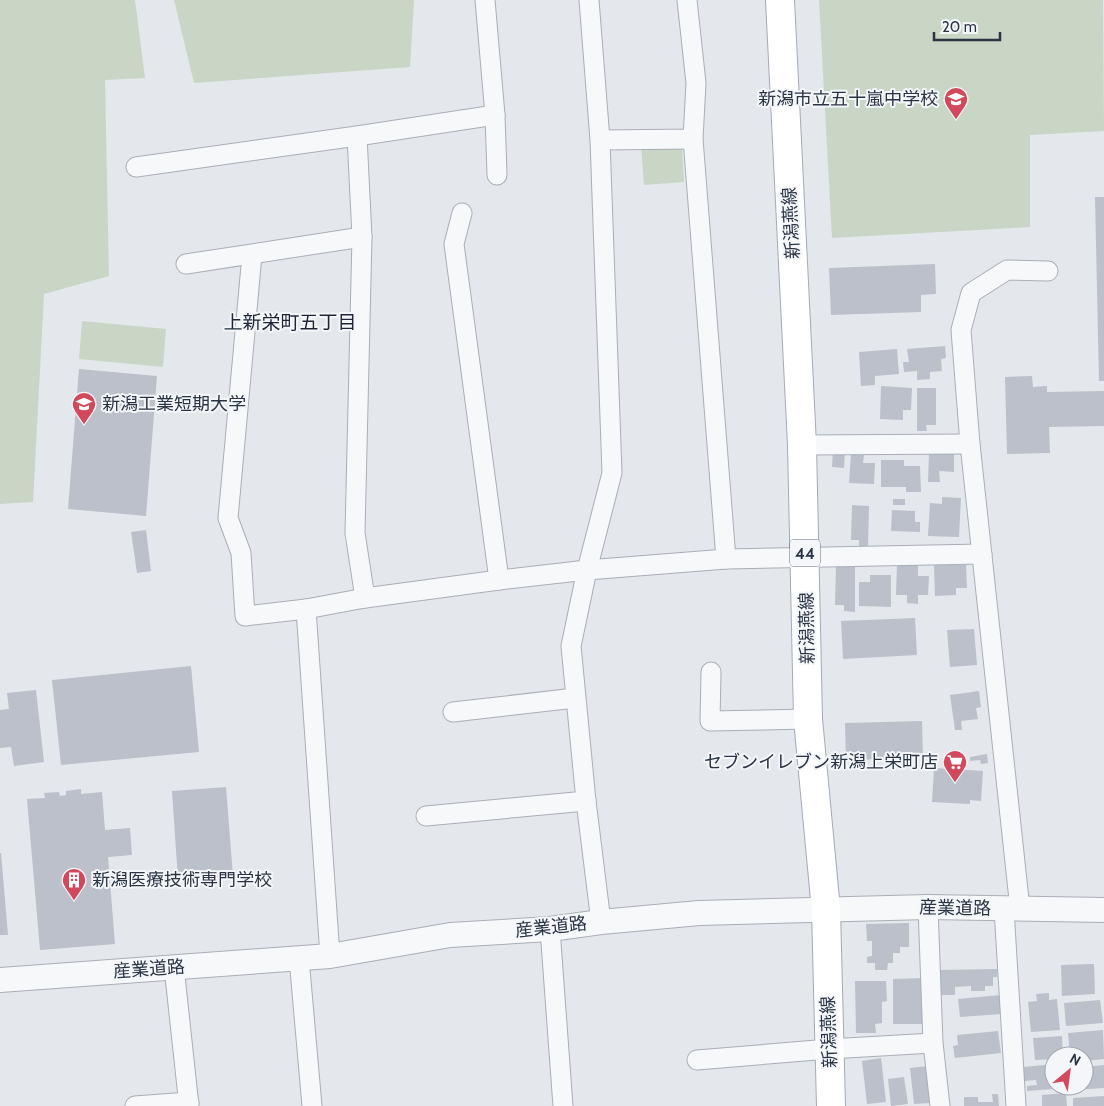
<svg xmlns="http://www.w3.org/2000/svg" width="1104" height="1106" font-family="Cabin,'Noto Sans JP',sans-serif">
<rect width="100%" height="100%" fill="#e4e7ec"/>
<g fill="#c9d6c5">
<polygon points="0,0 135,0 145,78 105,80 109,276 44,294 33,502 0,504"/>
<polygon points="174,0 414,0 410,67 194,83"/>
<polygon points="819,0 1103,0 1104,131 1030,135 1030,227 832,238"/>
<polygon points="641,144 682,147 684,182 644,185"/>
<polygon points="82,321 166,329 163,367 79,359"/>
</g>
<g fill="#bbc0ca">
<polygon points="1095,197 1104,197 1104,381 1099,381"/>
<polygon points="935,264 936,294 921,295 921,312 831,315 829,268"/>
<polygon points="945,346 946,358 941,359 942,371 930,372 930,379 917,380 917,371 904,372 903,362 909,362 907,349"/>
<polygon points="897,349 899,374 875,376 875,385 861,386 859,352"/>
<polygon points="79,369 157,376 146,516 68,509"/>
<polygon points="1032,376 1033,387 1047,386 1047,392 1104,391 1104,426 1049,427 1050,453 1007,454 1005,377"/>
<polygon points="881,386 912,388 911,410 903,410 903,420 880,419"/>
<polygon points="917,388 936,388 936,425 926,425 927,431 917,431"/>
<polygon points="833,451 845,452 844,468 832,467"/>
<polygon points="929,453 954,454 954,472 939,471 940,482 928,482"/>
<polygon points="851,454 864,455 863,463 875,463 874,484 849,483"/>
<polygon points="881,460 904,460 904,466 920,466 921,492 906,492 906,487 881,487"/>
<polygon points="942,497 961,498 959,537 928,536 930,503 942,504"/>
<rect x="893" y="499" width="12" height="6"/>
<polygon points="852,505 869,506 868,549 859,549 859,540 851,540"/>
<polygon points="892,510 915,511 915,522 920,522 920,532 891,531"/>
<polygon points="146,530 151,571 137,573 131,532"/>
<polygon points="897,564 918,565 918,576 929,576 928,595 918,595 918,604 907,603 907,595 896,595"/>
<polygon points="934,565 966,565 967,588 956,588 956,595 935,596"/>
<polygon points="836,566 855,566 855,612 844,611 844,605 835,605"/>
<polygon points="870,575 891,575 891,607 859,606 859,582 870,582"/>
<polygon points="915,618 917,655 843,659 841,621"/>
<polygon points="974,629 977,665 950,667 947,630"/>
<polygon points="191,666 199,752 61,765 52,680"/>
<polygon points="36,690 44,762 14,766 11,747 0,748 0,710 9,709 7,693"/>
<polygon points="979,691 981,707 976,708 978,719 961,721 962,730 955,730 950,695"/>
<polygon points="922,721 923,758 846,760 845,723"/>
<polygon points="987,754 988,763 981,764 980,760 970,761 970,757"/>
<polygon points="934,768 983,771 981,801 970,800 970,804 932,802"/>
<polygon points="226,787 233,876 178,880 172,791"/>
<polygon points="81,789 81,794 102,792 105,830 130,828 132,855 108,857 115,944 40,950 27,799 45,798 44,793 59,792 60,796 66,795 66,791"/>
<polygon points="0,853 1,853 8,935 0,935"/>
<polygon points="909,923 909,947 900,947 900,953 893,953 893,963 888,963 887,970 875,970 875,963 867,963 867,957 872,956 872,941 867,941 866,924"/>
<polygon points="1094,964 1095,994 1062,996 1061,965"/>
<polygon points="997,969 997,977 993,977 993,986 985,986 985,991 971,991 971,986 955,987 955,995 941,995 940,970"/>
<polygon points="924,978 925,1024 893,1024 893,979"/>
<polygon points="855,981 886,981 887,1001 882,1002 882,1023 875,1024 876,1033 856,1033"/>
<polygon points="1049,993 1049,1000 1057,999 1060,1030 1031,1032 1028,1002 1037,1001 1036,994"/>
<polygon points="1000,995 1001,1014 960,1017 958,999"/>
<polygon points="1100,1000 1103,1023 1066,1026 1064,1003"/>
<polygon points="1103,1030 1104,1059 1084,1061 1084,1056 1070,1056 1068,1033"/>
<polygon points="998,1031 1001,1053 955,1058 953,1046 958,1045 957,1035"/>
<polygon points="1062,1036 1063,1056 1054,1056 1054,1059 1035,1060 1033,1038"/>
<polygon points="881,1058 886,1102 867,1104 862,1061"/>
<polygon points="1054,1064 1054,1086 1067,1086 1067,1088 1027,1091 1027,1086 1037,1085 1036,1080 1024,1081 1023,1067"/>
<polygon points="1104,1065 1104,1088 1074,1090 1074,1086 1084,1086 1084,1067"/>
<polygon points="928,1066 931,1103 914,1104 910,1068"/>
<polygon points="904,1077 908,1104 891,1106 888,1079"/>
<polygon points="1066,1093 1067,1106 1042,1106 1042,1095"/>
<polygon points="992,1094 998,1094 999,1106 964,1106 964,1097 978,1097 978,1102 993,1102"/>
<polygon points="1104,1096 1104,1106 1073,1106 1073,1098"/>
</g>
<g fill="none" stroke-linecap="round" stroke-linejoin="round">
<g stroke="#a9aeb7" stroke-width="21">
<g id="minor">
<polyline points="485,0 495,115 497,175"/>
<polyline points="589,0 600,140 612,473 587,570 571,646 586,801 601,922"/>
<polyline points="357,136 362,237 355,533 365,598"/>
<polyline points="693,139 726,559"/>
<polyline points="600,140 693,139 696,83 687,0"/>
<polyline points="136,167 357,136 495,115"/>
<polyline points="462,213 454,244 499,580"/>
<polyline points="252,255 228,518 241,553 245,616 306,609 365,598 499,580 587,570 726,559 982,554"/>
<polyline points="186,264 362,237"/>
<polyline points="802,445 970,444"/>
<polyline points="306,609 330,956"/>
<polyline points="711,672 710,721 808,719"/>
<polyline points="453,712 575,698"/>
<polyline points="426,816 586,801"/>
<polyline points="928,907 933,1043 940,1106"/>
<polyline points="1004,909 1016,1106"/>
<polyline points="1020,909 970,444 961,330 971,293 1007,270 1048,271"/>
<polyline points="550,929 563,1106"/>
<polyline points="299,958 312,1106"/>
<polyline points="174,967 189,1106"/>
<polyline points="697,1060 829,1049 933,1043"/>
<polyline points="135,1106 189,1102"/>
</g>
</g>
<g stroke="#a9aeb7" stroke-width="26">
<polyline id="tertiary" points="0,980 330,956 450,935 550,929 601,922 699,913 928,907 1104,910"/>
</g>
<g stroke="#a3abb8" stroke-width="30">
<polyline id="primary" points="780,0 802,445 808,719 826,910 831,1106"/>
</g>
<use href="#minor" stroke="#f7f8fa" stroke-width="19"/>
<use href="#tertiary" stroke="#f7f8fa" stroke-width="24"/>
<use href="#primary" stroke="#fff" stroke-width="28"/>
</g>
<defs>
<g id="school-pin" transform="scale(1.25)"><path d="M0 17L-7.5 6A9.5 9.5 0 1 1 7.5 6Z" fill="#d1495b" stroke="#f4f6f9"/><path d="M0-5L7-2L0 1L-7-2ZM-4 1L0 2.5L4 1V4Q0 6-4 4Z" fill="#fff"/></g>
<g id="university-pin" transform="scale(1.25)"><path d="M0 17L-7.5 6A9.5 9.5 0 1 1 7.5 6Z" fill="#d1495b" stroke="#f4f6f9"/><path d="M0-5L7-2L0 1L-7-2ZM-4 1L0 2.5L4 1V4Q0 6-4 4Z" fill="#fff"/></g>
<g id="supermarket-pin" transform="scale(1.25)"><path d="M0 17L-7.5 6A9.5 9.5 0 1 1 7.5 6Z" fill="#d1495b" stroke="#f4f6f9"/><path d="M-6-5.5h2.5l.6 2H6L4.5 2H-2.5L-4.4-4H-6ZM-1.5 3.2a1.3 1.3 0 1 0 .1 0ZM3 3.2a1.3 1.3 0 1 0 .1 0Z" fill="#fff"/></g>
<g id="building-pin" transform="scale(1.25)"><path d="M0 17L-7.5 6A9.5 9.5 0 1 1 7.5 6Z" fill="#d1495b" stroke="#f4f6f9"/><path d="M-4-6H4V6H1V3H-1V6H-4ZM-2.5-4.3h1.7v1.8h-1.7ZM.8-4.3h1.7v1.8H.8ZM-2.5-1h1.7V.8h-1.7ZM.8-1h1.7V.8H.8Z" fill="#fff"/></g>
</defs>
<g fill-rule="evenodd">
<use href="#school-pin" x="956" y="99"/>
<use href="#university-pin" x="84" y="404"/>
<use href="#supermarket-pin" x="955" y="762"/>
<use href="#building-pin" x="74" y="880"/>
</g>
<g text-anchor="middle" stroke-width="4" stroke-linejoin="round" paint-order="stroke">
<rect fill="#f4f6f9" stroke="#676e7b" stroke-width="1" x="790" y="539.5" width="30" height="27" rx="4"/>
<g font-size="16" font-weight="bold" fill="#2b3445">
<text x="805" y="559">44</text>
</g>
<g font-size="18" fill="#2b3445" stroke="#f4f6f9" text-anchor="end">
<text x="938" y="105">新潟市立五十嵐中学校</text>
<text x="102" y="410" text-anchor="start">新潟工業短期大学</text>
<text x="938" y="768">セブンイレブン新潟上栄町店</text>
<text x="92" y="886" text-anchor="start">新潟医療技術専門学校</text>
</g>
<g font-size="18" fill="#2b3445" stroke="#f4f6f9">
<text transform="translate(791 223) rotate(-93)" y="6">新潟燕線</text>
<text transform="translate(807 628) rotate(-91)" y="6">新潟燕線</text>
<text transform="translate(955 908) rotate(1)" y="6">産業道路</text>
<text transform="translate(551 927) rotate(-6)" y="6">産業道路</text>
<text transform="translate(149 969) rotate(-4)" y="6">産業道路</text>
<text transform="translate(829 1032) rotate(-92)" y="6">新潟燕線</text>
</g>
<g font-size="19" fill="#1d2536" stroke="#f4f6f9">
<text x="290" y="329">上新栄町五丁目</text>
</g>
</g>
<g transform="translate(1069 1071) rotate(29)"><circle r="24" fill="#f4f6f9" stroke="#a4a8b1"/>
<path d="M0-4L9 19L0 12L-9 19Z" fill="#d1495b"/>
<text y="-8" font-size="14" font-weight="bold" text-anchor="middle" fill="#2b3445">N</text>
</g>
<path d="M934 32v8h66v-8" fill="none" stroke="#2b3445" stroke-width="2.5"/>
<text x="942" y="32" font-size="15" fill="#2b3445" stroke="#f4f6f9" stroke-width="4" paint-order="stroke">20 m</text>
</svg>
